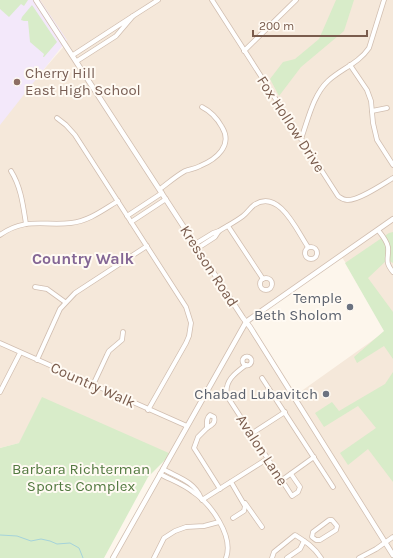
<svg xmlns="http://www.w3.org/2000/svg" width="393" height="558" font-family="Karla,sans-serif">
<rect width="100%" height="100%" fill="#fdf6ec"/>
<path fill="#f5e8da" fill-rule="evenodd" d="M 36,0 L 393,0 L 393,558 L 113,558 L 171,454 L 19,443 L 0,448 L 0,120 L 66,44 ZM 341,256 L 390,328 L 293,397 L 246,323 Z"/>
<polygon fill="#f3e8fa" points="0,0 40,0 67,40 0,125"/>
<g fill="#d8ecc9">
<polygon points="0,0 28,0 24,6 21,4 9,17 0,9"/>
<polygon points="336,0 354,0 344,31 301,67 279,96 270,79 283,62 295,59 319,39"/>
<polygon points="32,5 57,42 44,57 43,57 44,54 30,42 28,21 24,21 21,20 22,17"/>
<polygon points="393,232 393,263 387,260 368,278 393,312 393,359 384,346 357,363 354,357 384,331 345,263 389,233"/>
<polygon points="393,372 393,482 368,449 348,465 340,453 376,428 358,406 324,427 315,413 332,402 339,411 385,384"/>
<polygon points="42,397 171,454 148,477 104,558 0,558 0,448 19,443"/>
</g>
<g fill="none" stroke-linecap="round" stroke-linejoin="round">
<polyline stroke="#a5d3da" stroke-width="1" points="0,535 17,536 31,541 41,539 50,541 57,544 70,543 79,548 83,558"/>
<g stroke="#d1beb0" stroke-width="5.5">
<g id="minor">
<path d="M 212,0 L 338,196 C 341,198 343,200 347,200 C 358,201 383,184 393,178"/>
<polyline points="133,16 158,0"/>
<polyline points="244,51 296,0"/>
<polyline points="73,55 133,16 116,36 77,61"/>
<polyline points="350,65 367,90 371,101 373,123 377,140 393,165"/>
<polyline points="372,111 387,108"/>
<polyline points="57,118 66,125 75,135 186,307 191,323 189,336 186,343 148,410"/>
<path d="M 301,139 C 308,120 313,95 328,81 C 341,69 359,63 369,48 L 384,0"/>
<path d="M 11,171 C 21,187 23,205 26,224"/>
<path d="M 160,189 C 168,183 176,176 185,171 C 190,169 195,169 200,166 C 217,159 233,145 222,127 C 217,118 212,112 202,107"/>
<polyline points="127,216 162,193"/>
<polyline points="131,222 166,199"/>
<polyline points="228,226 263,279"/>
<path d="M 378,230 C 382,235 387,241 388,247 C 389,259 384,261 393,272"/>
<path d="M 219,231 C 227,226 235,222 243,216 C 247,213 250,208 254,205 C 279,188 297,231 308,247"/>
<path d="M 0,235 C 25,217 44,226 71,223 C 89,221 103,210 118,201"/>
<polyline points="195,244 213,233 219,231 215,237 198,248"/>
<circle cx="311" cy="253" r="6"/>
<circle cx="266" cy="284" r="6"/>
<polyline points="35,287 47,289 65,302"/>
<polyline points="0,343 187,426"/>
<circle cx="247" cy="361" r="4.5"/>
<polyline points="37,360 60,309 75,293 147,246"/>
<path d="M 246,365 C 235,373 224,381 227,396 L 292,496 L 298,492 L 300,487 L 291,474"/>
<polyline points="262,378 333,487"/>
<polyline points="93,385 107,355 109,351 122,340 123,332"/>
<polyline points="0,392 20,353"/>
<path d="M 210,415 L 214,417 C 216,423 212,425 207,428 C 207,423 206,418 210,415 Z"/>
<polyline points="207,428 198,437 194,448 220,489"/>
<polyline points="251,434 285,412"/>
<path d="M 163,469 C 177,477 194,481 201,498"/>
<path d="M 160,474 C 171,480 183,484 193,492 C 211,504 234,536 226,558"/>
<polyline points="282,480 314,457"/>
<polyline points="231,482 245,506 244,511 233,518"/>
<polyline points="202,500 267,459"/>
<polyline points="245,503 262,527"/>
<polygon points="329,520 332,520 337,526 336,530 320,540 316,540 312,537 313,532"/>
<polyline points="154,558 164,538 175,531 186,527 204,526 219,522"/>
<path d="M 272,558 L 274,552 L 295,535 C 306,542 314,547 321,558"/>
<polyline points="287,558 300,549 304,541"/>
<polyline points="359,558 376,549 393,537"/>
</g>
</g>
<g stroke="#d1beb0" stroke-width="6">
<g id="tertiary">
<polyline points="36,0 243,318 250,327 393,555"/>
<polyline points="113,558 246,322 250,319 393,219"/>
</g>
</g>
<use href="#minor" stroke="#fff" stroke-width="4"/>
<use href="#tertiary" stroke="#fff" stroke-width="4.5"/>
</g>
<circle fill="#8d6e63" stroke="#fffaf3" stroke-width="1.5" cx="17" cy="82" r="4"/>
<g fill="#6b7280" stroke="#fffaf3" stroke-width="1.5">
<circle cx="350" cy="307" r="4"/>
<circle cx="326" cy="394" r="4"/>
</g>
<g text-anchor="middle" stroke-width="4" stroke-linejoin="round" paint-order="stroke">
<g font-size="15" fill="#785e54" stroke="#fffaf3" text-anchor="start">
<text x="25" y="78">Cherry Hill<tspan x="25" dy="17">East High School</tspan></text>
</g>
<g font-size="15" fill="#7a5c4d" stroke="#fffaf3">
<text transform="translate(291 124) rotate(57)" y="5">Fox Hollow Drive</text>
<text transform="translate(209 266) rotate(57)" y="5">Kresson Road</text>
<text transform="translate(93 385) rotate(24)" y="5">Country Walk</text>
<text transform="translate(262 450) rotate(57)" y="5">Avalon Lane</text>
</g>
<g font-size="15" fill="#5b616d" stroke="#fffaf3" text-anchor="end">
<text x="342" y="303">Temple<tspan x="342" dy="17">Beth Sholom</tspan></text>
<text x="318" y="399">Chabad Lubavitch</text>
</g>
<g font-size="15" fill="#537a41" stroke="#fffaf3">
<text x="81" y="474">Barbara Richterman<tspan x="81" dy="17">Sports Complex</tspan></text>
</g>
<g font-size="16" font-weight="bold" fill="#846695" stroke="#fffaf3">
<text x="83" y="264">Country Walk</text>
</g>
</g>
<path d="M253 30v6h114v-6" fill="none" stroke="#7a5c4d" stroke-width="2"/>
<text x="259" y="30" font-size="12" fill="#7a5c4d" stroke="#fffaf3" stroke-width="3" paint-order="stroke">200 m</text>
</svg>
